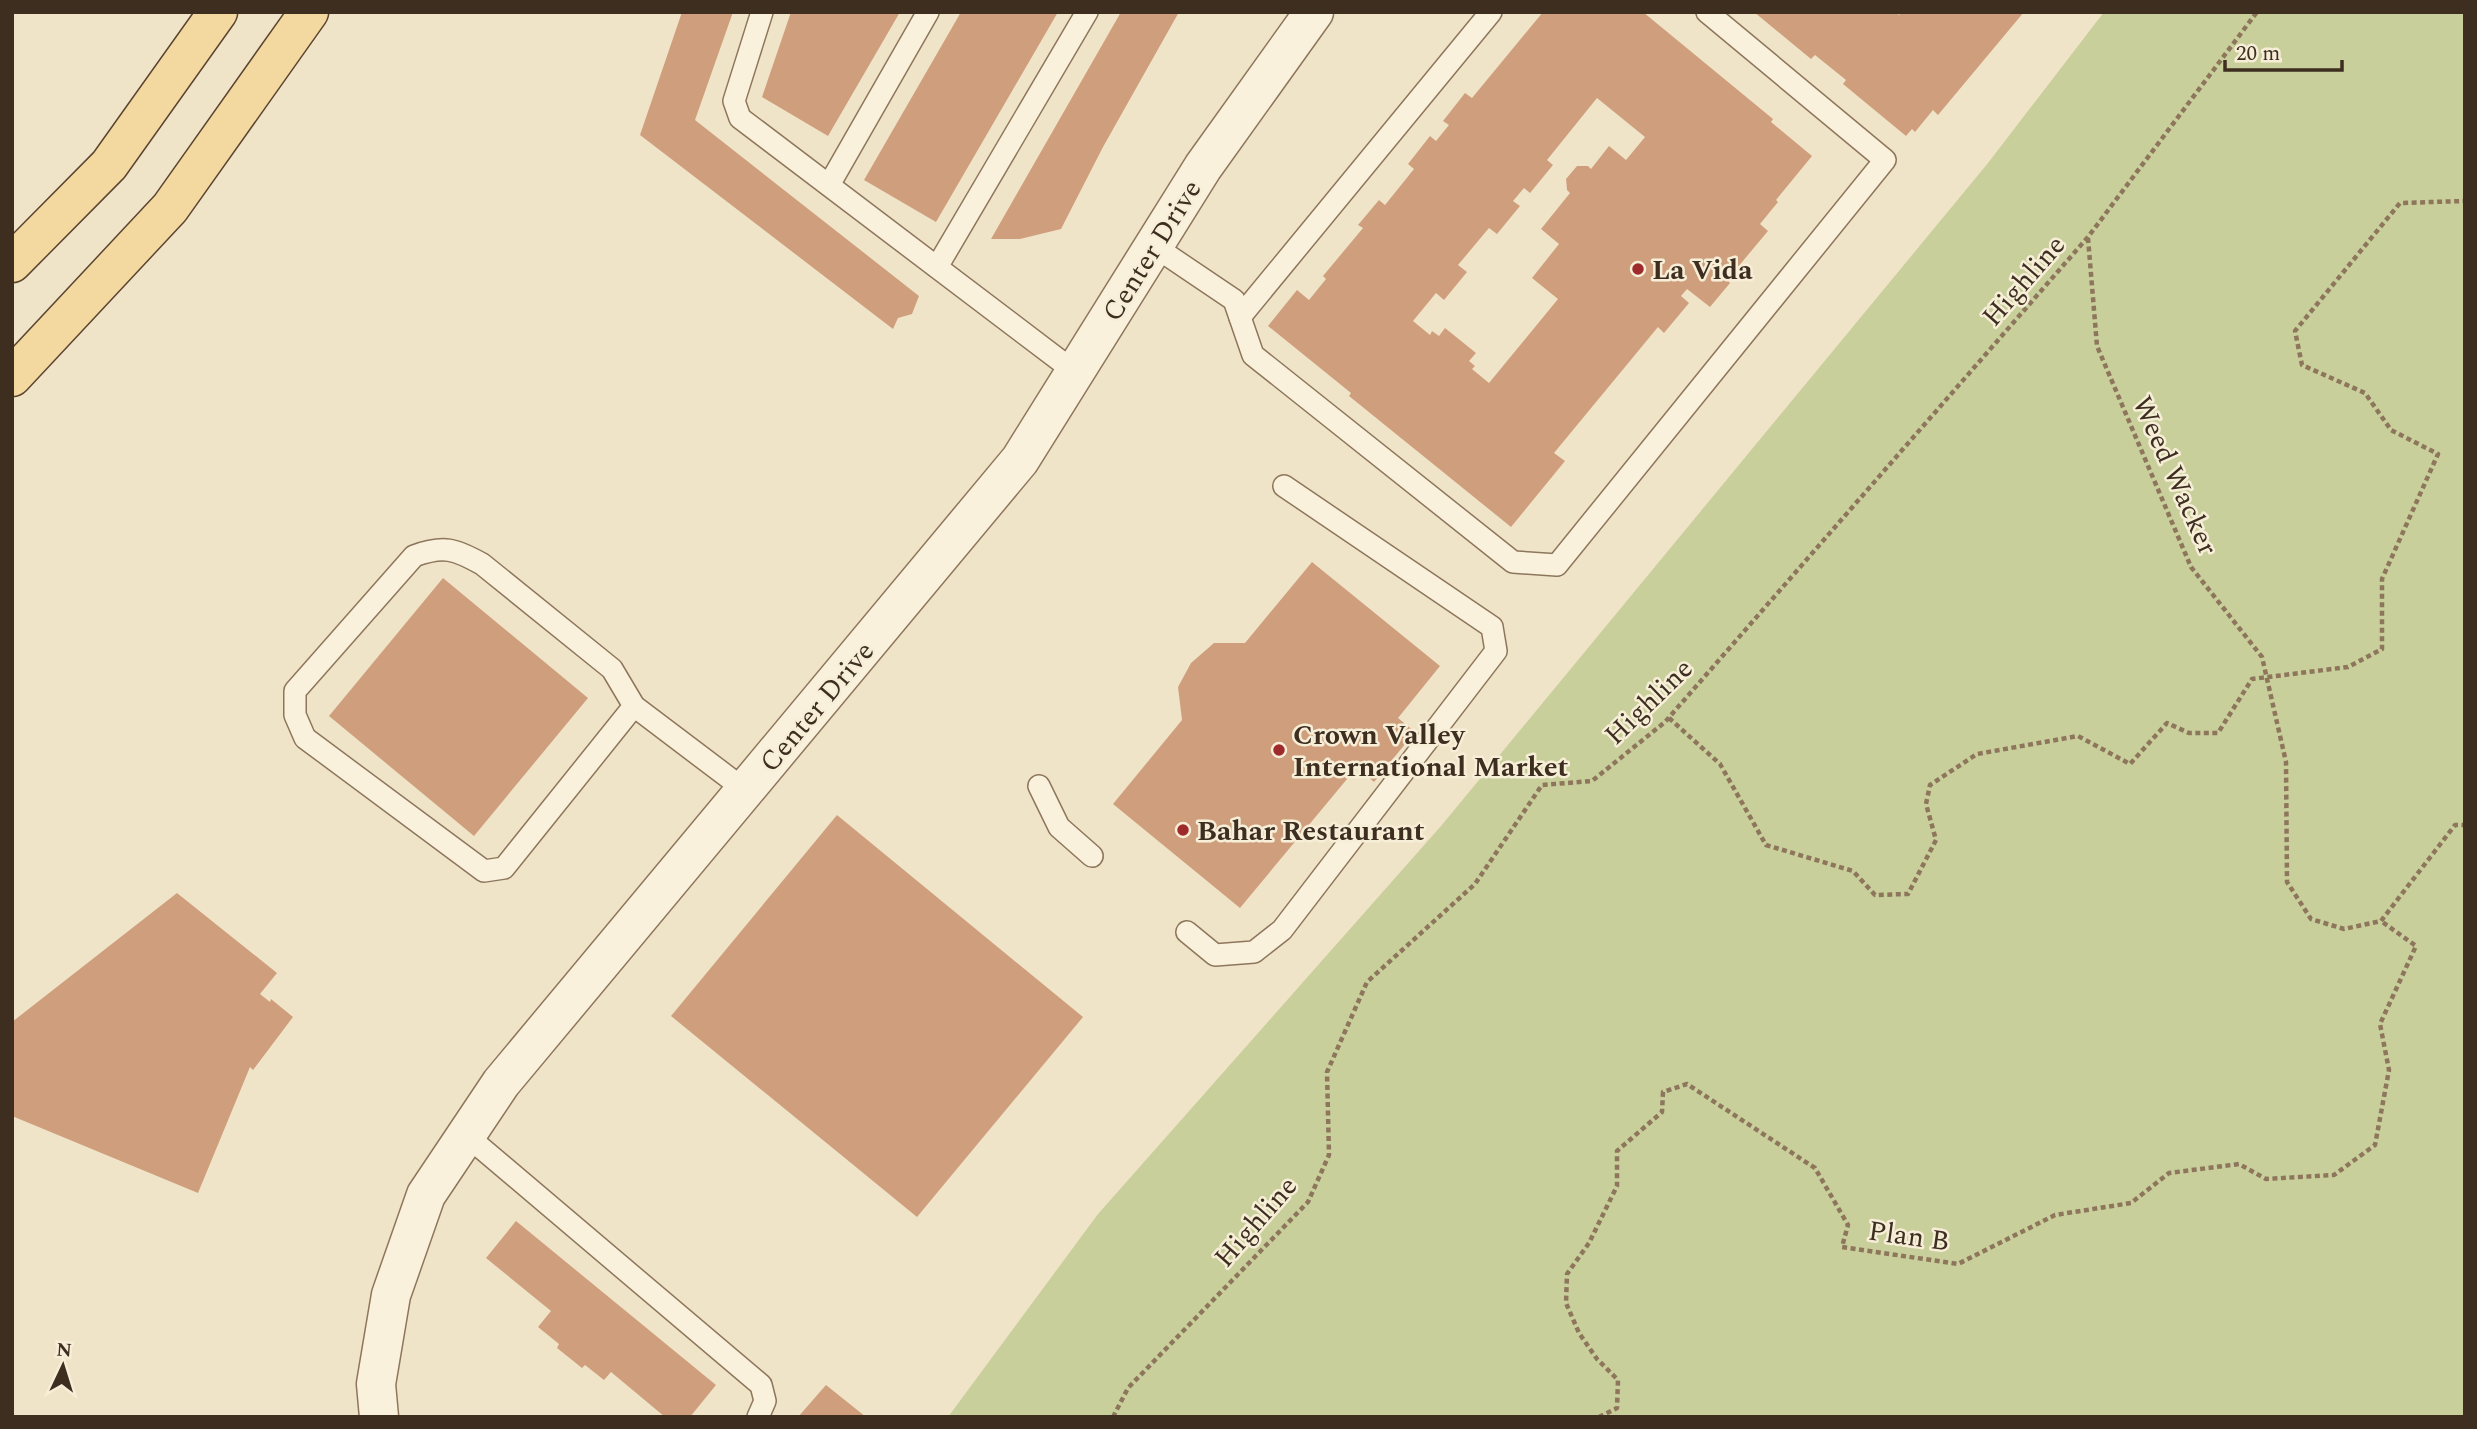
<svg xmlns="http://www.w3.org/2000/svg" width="2477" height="1429" font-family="Spectral,serif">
<rect width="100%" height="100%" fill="#f0e4c8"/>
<polygon fill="#c9cf9b" points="2104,12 2465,12 2465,1417 948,1417 1098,1214 1441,826 1988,163"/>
<g fill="#cf9f7d" fill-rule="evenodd">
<polygon points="682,12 733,12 695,120 919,296 912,314 898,318 893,329 640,135"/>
<polygon points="791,12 900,12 828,136 762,97"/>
<polygon points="961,12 1058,12 936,222 864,180"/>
<polygon points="1121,12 1179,12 1103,147 1061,229 1020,239 991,239"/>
<path d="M 1543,12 L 1643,12 L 1773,119 L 1771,122 L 1812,156 L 1776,200 L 1778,202 L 1760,224 L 1768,231 L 1727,280 L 1730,283 L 1710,307 L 1687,289 L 1681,296 L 1689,303 L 1664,333 L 1658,327 L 1554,453 L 1565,461 L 1511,527 L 1349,396 L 1351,393 L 1268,326 L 1297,290 L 1309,300 L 1326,279 L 1323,276 L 1363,228 L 1358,225 L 1379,200 L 1385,205 L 1414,169 L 1408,164 L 1430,136 L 1436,141 L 1449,125 L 1443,121 L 1465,93 L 1472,98 ZM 1597,98 L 1645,137 L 1626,160 L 1609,146 L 1591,169 L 1588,166 L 1577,166 L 1566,179 L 1567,190 L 1570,193 L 1541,229 L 1559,244 L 1532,278 L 1558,299 L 1489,383 L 1472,369 L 1475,366 L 1469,361 L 1476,353 L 1445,328 L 1439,336 L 1432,331 L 1430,335 L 1413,321 L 1436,293 L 1444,300 L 1467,272 L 1458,265 L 1489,228 L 1497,234 L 1520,206 L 1513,201 L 1524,188 L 1530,193 L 1553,165 L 1547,160 Z"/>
<polygon points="1754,12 1896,12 1899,15 1901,12 2024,12 1938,115 1933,110 1915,132 1912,129 1906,136 1843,84 1846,80 1815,55 1811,59"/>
<polygon points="1312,562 1440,666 1398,718 1415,732 1374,782 1357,767 1240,908 1113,804 1182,720 1178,687 1191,663 1214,643 1245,643"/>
<polygon points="443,578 588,698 474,836 329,716"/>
<polygon points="837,815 1083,1017 917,1217 671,1016"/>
<polygon points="177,893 277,973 260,994 270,1002 271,999 293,1017 253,1070 250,1067 198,1193 12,1116 12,1022"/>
<polygon points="516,1221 716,1385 690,1417 665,1417 611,1372 604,1380 585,1365 582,1368 557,1348 559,1344 538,1327 551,1311 486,1258"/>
<polygon points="826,1385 866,1417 798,1417"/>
</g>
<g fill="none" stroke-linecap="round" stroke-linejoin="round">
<g stroke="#8d765c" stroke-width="24">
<g id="service">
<polyline points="762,12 734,101 740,118 1075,372"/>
<polyline points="829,185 928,12"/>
<polyline points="1154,246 1234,300 1253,355 1513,562 1557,565 1885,160 1707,12"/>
<polyline points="937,267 1087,12"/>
<polyline points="1240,317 1491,12"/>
<path d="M 634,706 L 612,669 L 482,564 C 455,549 444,545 414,556 L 295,691 L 295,715 L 305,738 L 484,871 L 504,868 L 634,706 L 745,790"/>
<polyline points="1039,786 1059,827 1092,856"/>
<polyline points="1187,932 1215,955 1254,952 1282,930 1496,651 1492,627 1284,486"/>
<polyline points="466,1135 761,1385 765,1401 758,1417"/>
</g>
</g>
<g stroke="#8d765c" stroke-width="41">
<polyline id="tertiary" points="379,1417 376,1384 391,1295 426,1195 501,1083 1020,460 1203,167 1314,12"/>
</g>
<g stroke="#5b4430" stroke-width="41">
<g id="primary">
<polyline points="12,263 109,165 218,12"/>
<polyline points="12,377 170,208 309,12"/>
</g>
</g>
<g stroke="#8d765c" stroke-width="4.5" stroke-dasharray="5 3.5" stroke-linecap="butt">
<polyline points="2088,238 2097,346 2191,567 2262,657 2286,762 2287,882 2311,919 2344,929 2381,921 2455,825 2465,825"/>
<polyline points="1669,718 1720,764 1766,845 1853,871 1875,895 1908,894 1936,840 1926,804 1930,785 1977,754 2078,736 2130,764 2167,723 2189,733 2218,733 2252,679 2348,667 2382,649 2382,579 2438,454 2391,430 2365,393 2302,365 2295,331 2400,203 2465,201"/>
<polyline points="1113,1417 1128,1388 1308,1202 1329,1155 1327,1072 1367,982 1475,884 1542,785 1592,781 1665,722 2088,237 2257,12"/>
<polyline points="1599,1417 1617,1408 1618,1380 1597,1359 1579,1333 1566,1303 1567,1274 1589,1243 1617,1186 1617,1151 1662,1112 1663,1092 1687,1084 1815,1168 1848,1225 1842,1247 1958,1264 2055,1215 2131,1203 2169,1173 2239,1164 2266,1179 2334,1175 2375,1145 2389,1070 2380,1024 2416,946 2381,921"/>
</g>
<use href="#service" stroke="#faf1dc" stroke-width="21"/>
<use href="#tertiary" stroke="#faf1dc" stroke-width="38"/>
<use href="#primary" stroke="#f3d9a0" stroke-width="38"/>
</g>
<g fill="#9e2a2b" stroke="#f7eed8" stroke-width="2.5">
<circle cx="1638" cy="269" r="7"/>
<circle cx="1279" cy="750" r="7"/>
<circle cx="1183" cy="830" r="7"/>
</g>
<g text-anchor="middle" stroke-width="5" stroke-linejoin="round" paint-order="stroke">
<g font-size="28" fill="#3d2e20" stroke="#f7eed8">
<text transform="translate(1151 250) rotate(-58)" y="10">Center Drive</text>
<text transform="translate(2023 280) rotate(-49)" y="10">Highline</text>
<text transform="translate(2176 475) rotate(66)" y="10">Weed Wacker</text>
<text transform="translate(1648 701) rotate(-44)" y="10">Highline</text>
<text transform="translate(816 706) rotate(-50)" y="10">Center Drive</text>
<text transform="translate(1255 1221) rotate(-49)" y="10">Highline</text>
<text transform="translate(1909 1235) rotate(8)" y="10">Plan B</text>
</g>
<g font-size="28" font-weight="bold" fill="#3d2e20" stroke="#f7eed8" text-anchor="start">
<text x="1652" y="279">La Vida</text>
<text x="1293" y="744">Crown Valley<tspan x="1293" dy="32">International Market</tspan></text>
<text x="1197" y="840">Bahar Restaurant</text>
</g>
</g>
<rect width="2477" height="1429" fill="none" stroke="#3d2e20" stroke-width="28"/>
<g transform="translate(63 1366) rotate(4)" stroke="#f7eed8" stroke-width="5" paint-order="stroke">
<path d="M0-5L12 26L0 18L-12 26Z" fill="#3d2e20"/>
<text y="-10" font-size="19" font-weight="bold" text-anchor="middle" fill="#3d2e20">N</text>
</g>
<path d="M2225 60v10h117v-10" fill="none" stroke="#3d2e20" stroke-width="3.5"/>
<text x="2236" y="60" font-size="21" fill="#3d2e20" stroke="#f7eed8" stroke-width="5" paint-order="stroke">20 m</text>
</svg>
